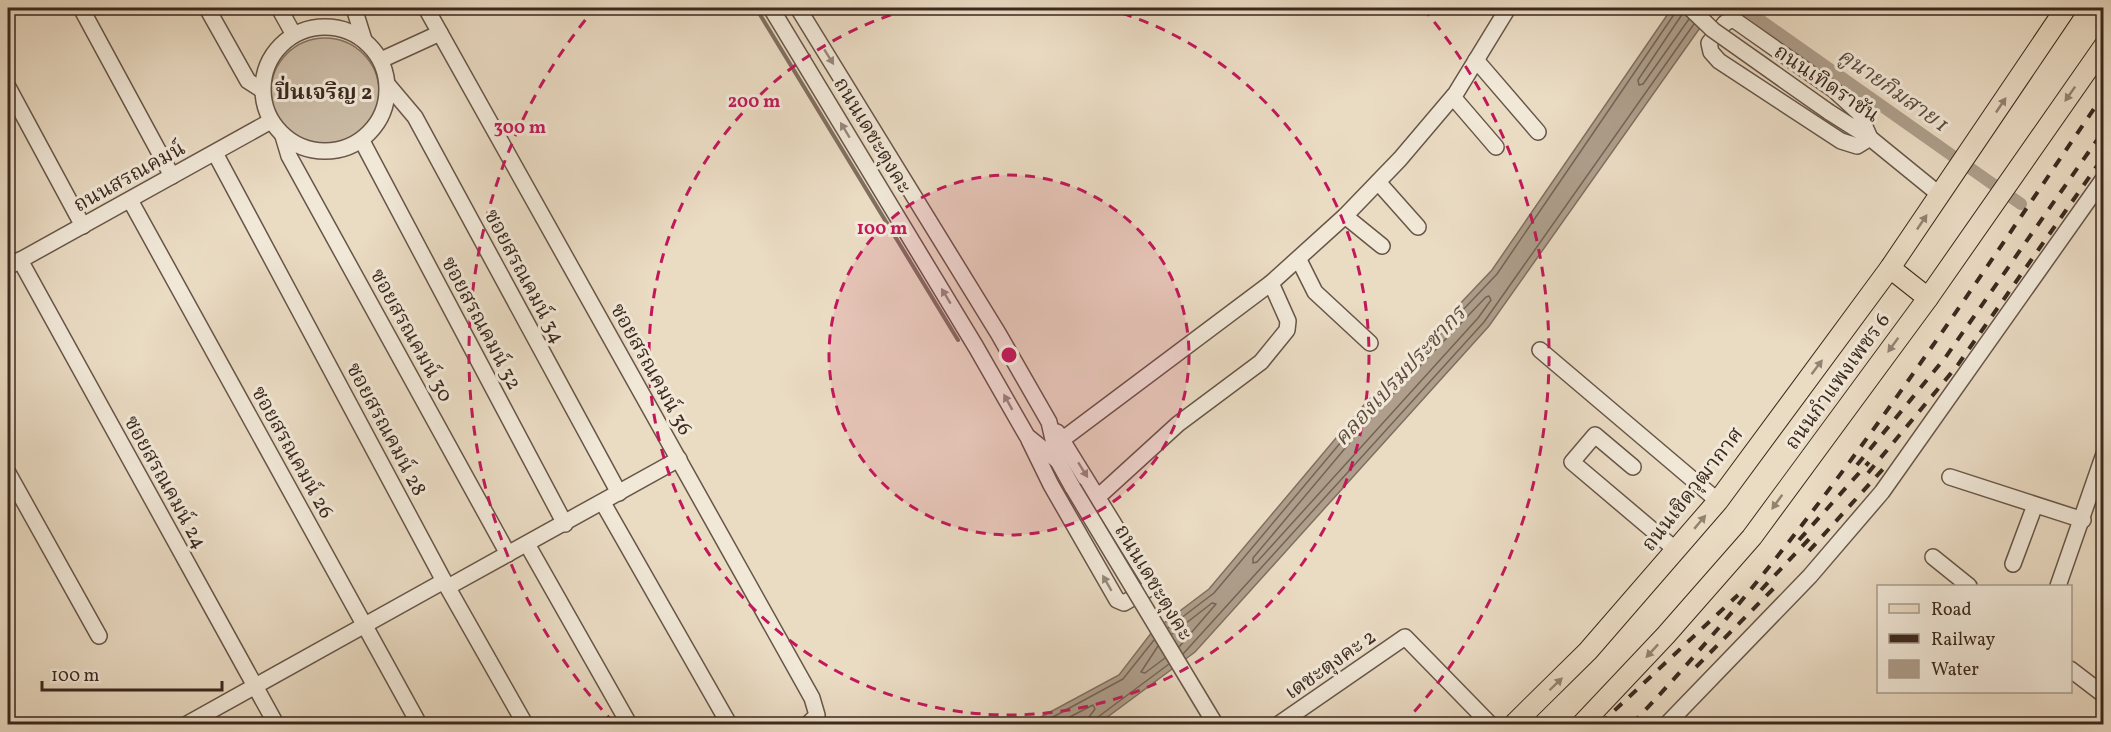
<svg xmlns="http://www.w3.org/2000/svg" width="2111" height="732" font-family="Vollkorn,'Noto Serif Thai',serif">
<rect width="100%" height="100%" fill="#eadbc3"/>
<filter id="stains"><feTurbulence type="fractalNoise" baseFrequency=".00333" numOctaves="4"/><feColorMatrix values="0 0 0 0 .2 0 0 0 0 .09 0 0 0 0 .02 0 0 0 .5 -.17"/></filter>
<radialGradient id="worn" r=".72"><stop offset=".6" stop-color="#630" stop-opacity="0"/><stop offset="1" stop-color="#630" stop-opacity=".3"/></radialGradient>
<circle fill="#ccbda7" stroke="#847363" stroke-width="1.5" cx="325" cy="92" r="54"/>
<polygon fill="#ae9e8b" stroke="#806f60" stroke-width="1.5" points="1672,8 1714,8 1489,326 1195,652 1098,724 1028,724 1119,675 1152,632 1209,589 1363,406 1492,270"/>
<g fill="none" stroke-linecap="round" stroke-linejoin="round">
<g stroke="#746455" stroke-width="1.5">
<polyline points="1683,13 1638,80 1639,85 1643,84 1689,19"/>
<polygon points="1486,297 1489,296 1491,300 1478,318 1257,562 1253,563 1253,558 1373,415"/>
<polyline points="1168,628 1214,593 1368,410 1497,274 1675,13 1676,8"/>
<polyline points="1172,634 1212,603 1216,604 1179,647"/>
<polyline points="1158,646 1141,672 1145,673 1165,658"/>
<polyline points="1183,654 1484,322 1694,24"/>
<polyline points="1040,724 1123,679 1154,640"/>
<polyline points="1056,724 1093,705 1095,709 1089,717 1087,724"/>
<polyline points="1095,724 1098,717 1169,664"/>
</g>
<polyline stroke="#806f60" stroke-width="4" points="756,8 958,340"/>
<polyline stroke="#ae9e8b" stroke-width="12" points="1743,8 2021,204"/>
<g stroke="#675648" stroke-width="18">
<g id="minor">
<polyline points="81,8 172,176"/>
<polyline points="207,8 248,81 262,90"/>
<polyline points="279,8 294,35"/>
<polyline points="354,8 364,40"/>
<polyline points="426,8 812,698 817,715 808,724"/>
<polyline points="771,8 976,347 1027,436 1058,461"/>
<polyline points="798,8 998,333 1049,422 1058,461 1073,488"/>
<polygon points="1733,19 1834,90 1859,113 1870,138 1857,146 1841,141 1719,61 1711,52 1709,43 1725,23"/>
<circle cx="325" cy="89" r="62"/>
<polyline points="381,60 440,33"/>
<polyline points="1476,60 1538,132"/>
<polyline points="388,85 415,117 619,493"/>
<polyline points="8,87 83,226"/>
<polyline points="1453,97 1496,147"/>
<polyline points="1829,112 1870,138 1940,195"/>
<polyline points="283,136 289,156 508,554"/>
<polyline points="362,141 565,524"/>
<polyline points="215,153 444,581 525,724"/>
<polyline points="1378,182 1418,227"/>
<polyline points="130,200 419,724"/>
<polyline points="1345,216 1382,246"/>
<polyline points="20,260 276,724"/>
<polyline points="1299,260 1315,292 1370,343"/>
<polyline points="8,267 271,121"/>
<polyline points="1540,350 1718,501"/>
<polyline points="1063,439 1271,283 1345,216 1400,159 1456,93 1508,8"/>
<polyline points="1029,440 1051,485 1117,600 1124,603 1150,588 1151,584 1057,432"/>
<polyline points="1633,467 1595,435 1572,462 1676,550"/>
<polyline points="8,473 99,636"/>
<polyline points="1950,477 2083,520"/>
<polyline points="1099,496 1178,424 1261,362 1287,330 1288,321 1271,283"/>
<polyline points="603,503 729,724"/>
<polyline points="527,544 629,724"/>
<polyline points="1933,557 1969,586"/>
<polyline points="2013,564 2035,505"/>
<polyline points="2058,586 2104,454"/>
<polyline points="448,587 679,459"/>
<polyline points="2070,669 2104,695"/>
<polyline points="187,724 444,581"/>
<polyline points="1279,724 1405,637 1490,724"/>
<polyline points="1667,724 1810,576 1882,492 2104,178"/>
</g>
</g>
<g stroke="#3b291f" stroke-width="22">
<g id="major">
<polyline points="1890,268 1928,298"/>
<polyline points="1514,724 1588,651 1718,501 1890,268 2066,8"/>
<polyline points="1582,724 1666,635 1752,537 1928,298 2104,46"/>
</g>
</g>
<use href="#minor" stroke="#f1e8d8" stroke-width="15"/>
<use href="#major" stroke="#eadbc3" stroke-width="20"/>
<g stroke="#3b291f" stroke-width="4" stroke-dasharray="10 10" stroke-linecap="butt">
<polyline points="1857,465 1945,358 2104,130"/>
<polyline points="1868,473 1957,366 2104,156"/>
<polyline points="1799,540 1869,462"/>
<polyline points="1809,551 1883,469"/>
<polyline points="1761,590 1810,538"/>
<polyline points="1696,667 1776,586"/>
<polyline points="1600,724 1738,595"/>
<path d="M 1632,724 C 1814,534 1956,311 2104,94"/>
</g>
<g stroke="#675648" stroke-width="18" stroke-linecap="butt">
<g id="minor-bridge">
<polyline points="1690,8 1713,30 1829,112"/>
<polyline points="1073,488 1214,722"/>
</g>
</g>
<use href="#minor-bridge" stroke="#f1e8d8" stroke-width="15"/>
</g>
<defs><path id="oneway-solid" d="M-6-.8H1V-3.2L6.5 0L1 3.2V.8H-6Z" transform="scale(1.5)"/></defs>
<g fill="#96887c">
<use href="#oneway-solid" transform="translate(829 57) rotate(58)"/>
<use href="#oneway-solid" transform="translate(845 130) rotate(-121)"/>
<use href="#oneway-solid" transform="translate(946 296) rotate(-121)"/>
<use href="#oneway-solid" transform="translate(1008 402) rotate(-119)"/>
<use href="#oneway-solid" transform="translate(1083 470) rotate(58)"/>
<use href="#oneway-solid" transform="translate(1107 583) rotate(-120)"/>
</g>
<g fill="#928271">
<use href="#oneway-solid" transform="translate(2070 94) rotate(125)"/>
<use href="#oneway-solid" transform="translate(2001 105) rotate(-56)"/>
<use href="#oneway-solid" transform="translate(1922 222) rotate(-56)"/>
<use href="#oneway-solid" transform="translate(1893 345) rotate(126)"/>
<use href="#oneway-solid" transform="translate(1817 367) rotate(-53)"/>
<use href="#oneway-solid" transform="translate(1777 502) rotate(126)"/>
<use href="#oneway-solid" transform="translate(1700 522) rotate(-50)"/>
<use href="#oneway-solid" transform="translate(1652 651) rotate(133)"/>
<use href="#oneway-solid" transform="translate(1556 684) rotate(-44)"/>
</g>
<circle cx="1009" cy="355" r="180" fill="#c2185b" fill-opacity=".12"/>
<g fill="none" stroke="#c2185b" stroke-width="3" stroke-dasharray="10 8">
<circle cx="1009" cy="355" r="180"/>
<path d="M1105 8A360 360 0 1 1 913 8"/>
<path d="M614 723A540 540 0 0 1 595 8M1423 8A540 540 0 0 1 1404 723"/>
</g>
<g text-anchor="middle" stroke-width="6" stroke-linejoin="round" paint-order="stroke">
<g font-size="21" fill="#3b291f" stroke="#f1e8d8">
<text transform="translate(1827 83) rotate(34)" y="7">ถนนเทิดราชัน</text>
<text transform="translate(873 135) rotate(59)" y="7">ถนนเดชะตุงคะ</text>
<text transform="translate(129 176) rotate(-29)" y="7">ถนนสรณคมน์</text>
<text transform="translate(525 276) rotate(62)" y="7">ซอยสรณคมน์ 34</text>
<text transform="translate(482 323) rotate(62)" y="7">ซอยสรณคมน์ 32</text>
<text transform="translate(412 335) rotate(61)" y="7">ซอยสรณคมน์ 30</text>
<text transform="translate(652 369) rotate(61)" y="7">ซอยสรณคมน์ 36</text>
<text transform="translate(1837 381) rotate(-54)" y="7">ถนนกำแพงเพชร 6</text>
<text transform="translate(387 429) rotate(62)" y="7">ซอยสรณคมน์ 28</text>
<text transform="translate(293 452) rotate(61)" y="7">ซอยสรณคมน์ 26</text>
<text transform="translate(166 482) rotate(61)" y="7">ซอยสรณคมน์ 24</text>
<text transform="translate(1692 489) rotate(-52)" y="7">ถนนเชิดวุฒากาศ</text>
<text transform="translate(1154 582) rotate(59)" y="7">ถนนเดชะตุงคะ</text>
<text transform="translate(1330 664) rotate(-35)" y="7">เดชะตุงคะ 2</text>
</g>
<g font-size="22" font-style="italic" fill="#5e4c3f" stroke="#f1e8d8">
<text transform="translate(1894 89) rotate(35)" y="8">คูนายกิมสาย 1</text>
<text transform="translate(1399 375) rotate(-47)" y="8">คลองเปรมประชากร</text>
</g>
<g font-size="22" font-weight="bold" fill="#3b291f" stroke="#f1e8d8">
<text x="324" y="99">ปิ่นเจริญ 2</text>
</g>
</g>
<circle cx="1009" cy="355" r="9" fill="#c2185b" stroke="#f1e8d8" stroke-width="3"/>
<g font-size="18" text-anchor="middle" font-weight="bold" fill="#c2185b" stroke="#f1e8d8" stroke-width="6" stroke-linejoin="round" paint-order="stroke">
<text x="754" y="107">200 m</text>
<text x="520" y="133">300 m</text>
<text x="882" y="234">100 m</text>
</g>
<rect width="2111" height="732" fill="none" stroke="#eadbc3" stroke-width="30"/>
<rect x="9" y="9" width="2093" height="714" fill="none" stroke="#3b291f" stroke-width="3"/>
<rect x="15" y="15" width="2081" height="702" fill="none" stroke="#3b291f" stroke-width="1.5"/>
<rect x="1877" y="585" width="195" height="108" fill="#f1e8d8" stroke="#a89c8e" stroke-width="1.5"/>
<rect x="1889" y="604" width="30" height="9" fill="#eadbc3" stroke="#a89c8e" stroke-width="1.5"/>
<text x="1931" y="615" font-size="18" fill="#3b291f">Road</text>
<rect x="1889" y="634" width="30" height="9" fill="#3b291f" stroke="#a89c8e" stroke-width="1.5"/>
<text x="1931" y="645" font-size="18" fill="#3b291f">Railway</text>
<rect x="1889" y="660" width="30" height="18" fill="#ae9e8b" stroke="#a89c8e" stroke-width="1.5"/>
<text x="1931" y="675" font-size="18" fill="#3b291f">Water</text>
<path d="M42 681v9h180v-9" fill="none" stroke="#3b291f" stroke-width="3"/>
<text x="51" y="681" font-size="18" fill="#3b291f" stroke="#f1e8d8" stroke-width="4.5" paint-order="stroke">100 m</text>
<rect width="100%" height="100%" filter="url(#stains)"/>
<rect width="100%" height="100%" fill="url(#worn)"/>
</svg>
